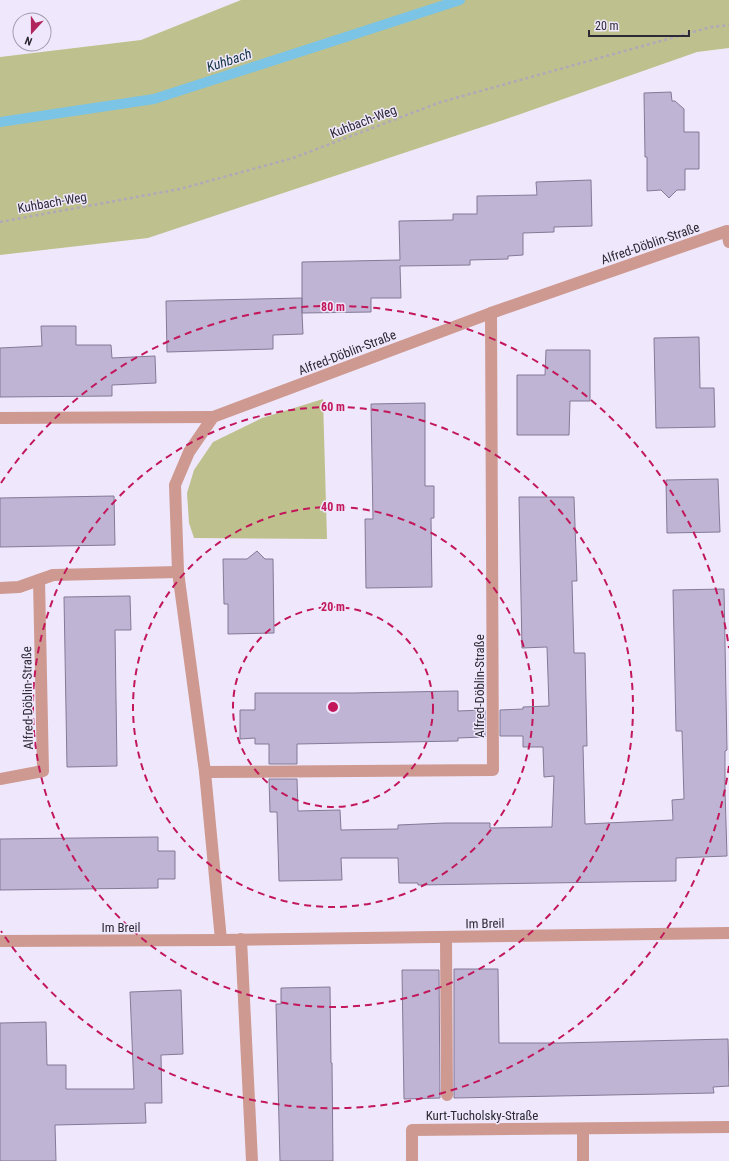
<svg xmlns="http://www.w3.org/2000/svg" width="729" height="1161" font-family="'Roboto Condensed',sans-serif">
<rect width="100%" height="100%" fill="#efe8fc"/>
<g fill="#bec18d">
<polygon points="241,0 729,0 729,48 697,52 515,116 148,238 0,255 0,57 141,40"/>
<polygon points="323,399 327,539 194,538 189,523 187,493 194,470 213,442 262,418"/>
</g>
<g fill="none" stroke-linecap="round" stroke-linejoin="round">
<polyline stroke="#7bc4e5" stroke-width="10" points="0,122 154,99 460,0"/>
</g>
<g fill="#c0b4d4" stroke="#847997">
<polygon points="671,92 672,101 675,101 684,109 684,132 699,132 699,169 685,169 685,190 677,190 669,198 661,190 647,191 647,157 645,157 644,93"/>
<polygon points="591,180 592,226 554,227 554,232 523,233 523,255 508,256 508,259 470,260 470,265 400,266 401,298 371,298 371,312 302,313 303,334 273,335 273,349 167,352 166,301 302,298 302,313 302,262 400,260 399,221 453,220 453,214 477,214 477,196 537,195 536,182"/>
<polygon points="41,326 76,326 76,345 111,345 112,358 155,356 156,383 112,385 112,396 0,397 0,348 42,346"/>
<polygon points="699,337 700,388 714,388 715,427 656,428 654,338"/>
<polygon points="546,350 590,350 590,401 570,401 569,435 517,435 517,375 545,375"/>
<polygon points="425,403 425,486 434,486 434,518 431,518 432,587 366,588 365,519 373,519 371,404"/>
<polygon points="718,479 720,532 667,533 666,480"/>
<polygon points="114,496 115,545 0,547 0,498"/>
<polygon points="519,497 574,497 577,581 572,581 574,653 585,653 587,746 583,746 585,824 673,820 672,800 684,799 682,731 676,731 673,590 724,589 727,750 725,751 725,790 727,856 676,858 676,881 418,885 418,883 399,883 398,858 341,858 342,880 279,881 277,812 270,812 269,779 297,779 298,811 340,810 341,830 398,829 398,825 445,823 490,823 490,828 552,827 554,776 544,777 543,747 523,747 523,736 500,736 500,710 523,709 523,707 549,706 547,647 522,648"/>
<polygon points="257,551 265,559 273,559 274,633 228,634 228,604 224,604 223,559 247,559"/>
<polygon points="130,596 131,630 115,630 117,766 67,767 64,597"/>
<polygon points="458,691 458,711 485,710 485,737 458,738 458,741 297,744 297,764 269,764 269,744 255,744 255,738 240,739 240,710 255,710 255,693 353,693"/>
<polygon points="158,837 158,851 175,851 175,879 158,879 158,888 0,890 0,839"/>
<polygon points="454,969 498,969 499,1043 560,1043 728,1039 729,1086 713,1087 714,1093 454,1098"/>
<polygon points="402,970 439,970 440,1098 404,1099"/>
<polygon points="330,987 331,1063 332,1063 333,1161 280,1161 276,1004 281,1004 281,988"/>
<polygon points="181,990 183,1054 161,1055 162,1103 145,1103 146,1123 55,1125 56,1161 0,1161 0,1023 46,1022 47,1065 66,1065 66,1089 134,1089 130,992"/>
</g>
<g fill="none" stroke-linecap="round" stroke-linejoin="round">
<polyline stroke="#afa9ba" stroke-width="2.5" stroke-dasharray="3 3" stroke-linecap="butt" points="0,222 180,189 293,158 441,102 711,27 729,25"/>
<g stroke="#ce9990" stroke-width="12">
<polyline points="0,418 213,417"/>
<polyline points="0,588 19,587 53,575 178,572"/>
<polyline points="205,772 493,770 491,313"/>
<polyline points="0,779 43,771 39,580"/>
<polyline points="446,937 447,1095"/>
<polyline points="241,939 252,1161"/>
<polyline points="221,940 205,772 178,572 175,485 189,452 213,417 491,313 727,231 729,242"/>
<polyline points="0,941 221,940 729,933"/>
<polyline points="583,1129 583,1161"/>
<polyline points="412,1161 412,1130 729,1127"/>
</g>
</g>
<g fill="none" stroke="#c2185b" stroke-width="2" stroke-dasharray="7 5">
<circle cx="333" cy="707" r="100"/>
<circle cx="333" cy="707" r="200"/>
<circle cx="333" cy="707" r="300"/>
<path d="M729 766A400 400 0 0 1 1 931M1 483A400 400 0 0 1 729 648"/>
</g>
<g text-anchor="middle" stroke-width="3" stroke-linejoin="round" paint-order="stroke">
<g font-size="13" fill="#2d2935" stroke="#efe8fc">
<text transform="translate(363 121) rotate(-21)" y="5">Kuhbach-Weg</text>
<text transform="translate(52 202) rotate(-10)" y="5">Kuhbach-Weg</text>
<text transform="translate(650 243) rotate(-19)" y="5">Alfred-Döblin-Straße</text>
<text transform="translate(347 352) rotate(-21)" y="5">Alfred-Döblin-Straße</text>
<text transform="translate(479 686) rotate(-90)" y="5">Alfred-Döblin-Straße</text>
<text transform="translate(27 698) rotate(-91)" y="5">Alfred-Döblin-Straße</text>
<text transform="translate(485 923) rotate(-1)" y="5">Im Breil</text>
<text x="121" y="932">Im Breil</text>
<text x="482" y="1120">Kurt-Tucholsky-Straße</text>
</g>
<g font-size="14" font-style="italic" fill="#143644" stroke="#efe8fc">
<text transform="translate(229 60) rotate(-18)" y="5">Kuhbach</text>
</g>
</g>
<circle cx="333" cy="707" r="6" fill="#c2185b" stroke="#efe8fc" stroke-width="2"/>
<g font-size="12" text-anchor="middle" font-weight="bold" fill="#c2185b" stroke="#efe8fc" stroke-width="3" stroke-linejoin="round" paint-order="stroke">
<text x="333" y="311">80 m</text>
<text x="333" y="411">60 m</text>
<text x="333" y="511">40 m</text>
<text x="333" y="611">20 m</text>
</g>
<g transform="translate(32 32) rotate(201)"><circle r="19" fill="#efe8fc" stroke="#a19cac"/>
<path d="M0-3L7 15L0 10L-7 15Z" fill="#b1235d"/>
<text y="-6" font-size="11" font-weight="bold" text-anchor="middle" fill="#2d2935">N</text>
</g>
<path d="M589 30v6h100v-6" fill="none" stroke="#2d2935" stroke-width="2"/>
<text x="595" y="30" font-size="12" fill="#2d2935" stroke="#efe8fc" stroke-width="3" paint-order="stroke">20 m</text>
</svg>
